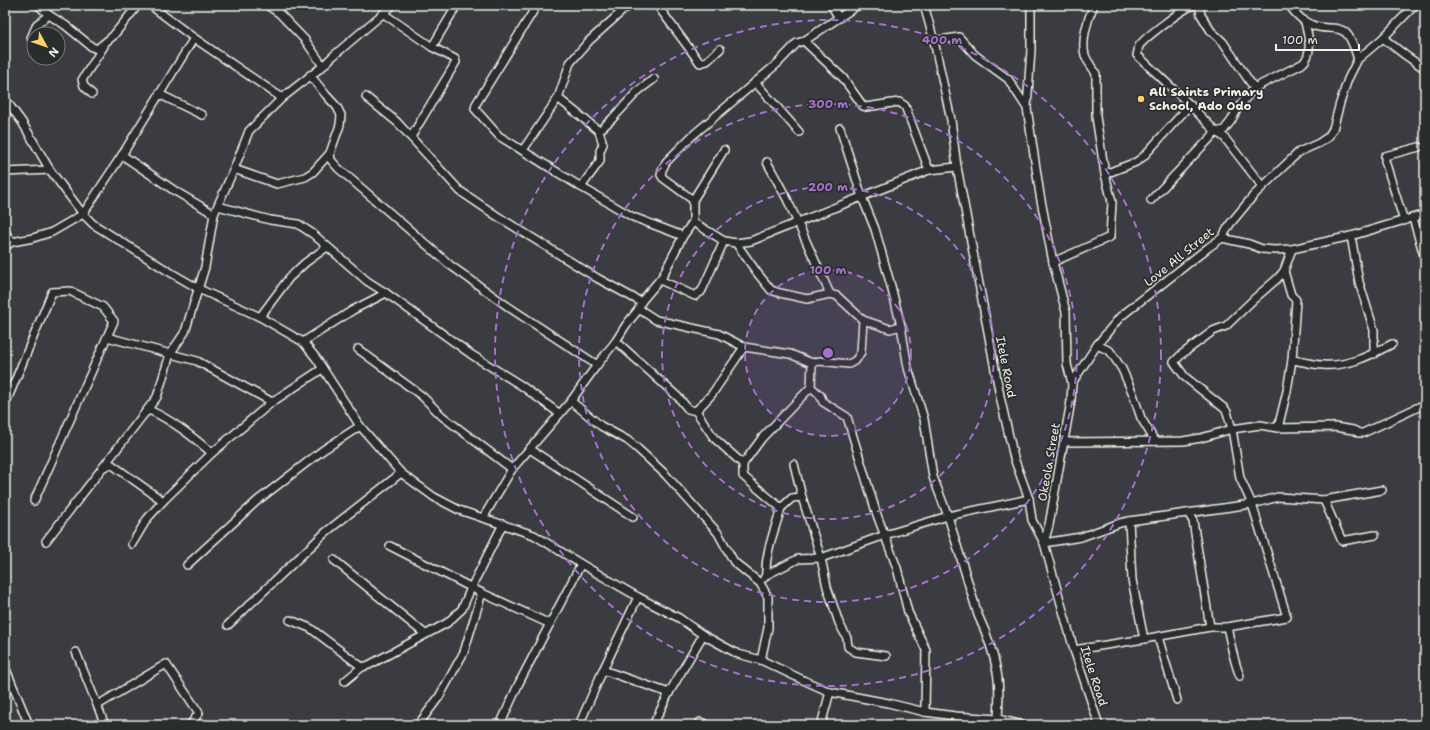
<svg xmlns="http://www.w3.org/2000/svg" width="1430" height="730" font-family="'Shantell Sans',sans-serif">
<rect width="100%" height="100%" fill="#3b3c42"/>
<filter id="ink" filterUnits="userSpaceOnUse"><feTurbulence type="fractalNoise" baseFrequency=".025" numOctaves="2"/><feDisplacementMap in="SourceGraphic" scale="8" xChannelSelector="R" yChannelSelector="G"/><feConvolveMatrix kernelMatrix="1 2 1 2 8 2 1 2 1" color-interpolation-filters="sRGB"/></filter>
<g filter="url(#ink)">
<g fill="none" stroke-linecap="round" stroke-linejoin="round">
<g stroke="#f4f1e8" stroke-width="10">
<g id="minor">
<polyline points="38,5 49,15 65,25 92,47 97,49 113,36 138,5"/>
<polyline points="150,5 194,38 282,98"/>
<polyline points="267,5 279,13 305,40 323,66"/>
<polyline points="537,5 476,104 475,109 499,136 581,187 633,217 683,236"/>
<polyline points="657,5 700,63 707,61 720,49"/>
<polyline points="831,5 839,18"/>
<polyline points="924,5 934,41 951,120 957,167 1001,401 1014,458 1029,499 1032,520 1044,543 1074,650 1099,725"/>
<path d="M 1094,5 C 1088,18 1081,40 1085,55 C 1087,62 1093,67 1096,74 L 1096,117 L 1105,174 L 1112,202 L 1110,237 L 1053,262 L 1066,312 L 1067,364 L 1072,383 L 1071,401 L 1049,525 L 1044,543 L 1081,537 L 1120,523 L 1129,521 L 1252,504 L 1278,497 L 1324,500 L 1382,490"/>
<polyline points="1199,5 1201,15 1211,31 1223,42 1254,88"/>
<path d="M 1289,5 C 1297,16 1305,24 1319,27 C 1328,29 1339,26 1346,33 C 1353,40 1355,51 1358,59"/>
<polyline points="384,14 432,47 455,59 456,62 411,137"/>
<polyline points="31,38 37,24 49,15"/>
<polyline points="1383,38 1405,55 1425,69"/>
<polyline points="804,41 843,78 863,106 866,107 899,102 905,106 929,170"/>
<polyline points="934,41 959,37 975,55 1008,79 1027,108 1040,195 1053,262"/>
<polyline points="432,47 457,5"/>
<polyline points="755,82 799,132"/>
<polyline points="92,94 84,86 82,80 104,46"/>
<polyline points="159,94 202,115"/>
<polyline points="366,97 397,122 460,191 497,216 597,278 641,302"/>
<polyline points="558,98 599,131 612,119 638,91 654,79"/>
<polyline points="5,99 22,122 50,170 83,214 93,224 168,271 199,289 260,317 303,342 316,358 360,426 401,473 434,497 459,510 534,535 581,564 638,597 679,618 703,635 738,654 761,660 803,680 830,692 888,703 925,712 955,716 998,719 1023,725"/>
<path d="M 1190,105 L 1137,55 C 1138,53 1138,49 1139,46 C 1145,37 1183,9 1193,5"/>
<polyline points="1027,107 1031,50 1031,5"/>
<path d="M 840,128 L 862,197 L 875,229 L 891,286 L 901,326 L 908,368 L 924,419 L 933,477 L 948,516 L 978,615 C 986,632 994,654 997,672 C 1000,687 999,703 998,719"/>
<polyline points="523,150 558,98 570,63 589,41 629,5"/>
<polyline points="330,153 331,160 338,168 450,265 510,308 597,365"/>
<polyline points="122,155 175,191 214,214"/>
<polyline points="767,162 787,199 830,294 837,296 863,320 890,329 901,326"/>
<polyline points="234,169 277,184 305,177 313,172 330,153 340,125 341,115 337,107 326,95 310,75"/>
<polyline points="5,172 50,170"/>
<polyline points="1105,174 1136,162 1143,157 1190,105 1216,132 1224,137 1262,186"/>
<polyline points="581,187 600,161 600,151 603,144 599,131"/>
<polyline points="693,200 663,178 661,175 662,170 666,162 692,136 778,63 797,43 804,41 858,5"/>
<path d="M 1151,200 L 1216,132 L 1224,130 L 1231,121 L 1238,108 L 1254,88 L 1302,64 C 1314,54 1308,36 1305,22"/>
<polyline points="218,206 270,220 298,224 313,234 367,281 386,293 472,355 522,386 560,414"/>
<polyline points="1413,218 1425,259"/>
<polyline points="1404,221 1385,161 1385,156 1419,147"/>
<polyline points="693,222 724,241 736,243 751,241 929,170 957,167"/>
<polyline points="5,232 12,242"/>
<polyline points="1351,236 1359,282 1374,330 1374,354"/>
<polyline points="1222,238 1249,244 1262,249 1275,250 1292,249 1351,236 1425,214"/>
<polyline points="736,243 758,274 771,290 780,293 807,299 830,294"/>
<polyline points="5,247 12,242 33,238 52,232 83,214 122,155 194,38"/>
<polyline points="1292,249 1284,271 1277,279 1254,299 1226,326 1213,331 1182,354 1174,362 1185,377 1225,409 1227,412 1232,429 1260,425 1278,428 1335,427 1353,430 1359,433 1363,433 1425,404"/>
<polyline points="1284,271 1291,295 1296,300 1292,360"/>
<polyline points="662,277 660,280 695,296 697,294 701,292 703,288 724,241"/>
<polyline points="639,309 656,320 719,334 744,347 790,354 812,363 819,361 849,364 856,360 861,352 863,320"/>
<polyline points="260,317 289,278 305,263 327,247"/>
<polyline points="107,337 197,361 272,402"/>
<path d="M 616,341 L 679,398 L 688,409 L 696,411 L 714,438 L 743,464 L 743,476 L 781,508 C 775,530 765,552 766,575"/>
<polyline points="303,342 353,310 386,293"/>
<polyline points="1097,345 1110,351 1122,369 1133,394 1141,418 1155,441"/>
<polyline points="358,349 422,396 442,416 512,469"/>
<polyline points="1072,383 1097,345 1120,317 1209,247 1222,238 1230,224 1254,195 1282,168 1299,152 1319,143 1328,137 1333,129 1340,103 1348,79 1358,59 1383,38 1415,5"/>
<polyline points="811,387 820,395 823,402 847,417 877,515 897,568 908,612 926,650 925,712"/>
<polyline points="571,401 601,426 627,440 638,449 665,474 718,533 734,562 760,583 768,597 768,628 761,660"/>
<polyline points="5,405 52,292 70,291 103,307 114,321 34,501"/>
<polyline points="696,411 712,394 744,347"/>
<path d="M 145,413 L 149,410 C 172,420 193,437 212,453"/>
<path d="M 1278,428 L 1287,391 L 1292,360 C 1302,361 1313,365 1323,365 C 1348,367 1371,355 1392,344"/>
<polyline points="1064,442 1183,441 1201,438 1232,429 1240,478 1252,504 1287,617 1227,627 1210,627 1144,639 1074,650"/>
<polyline points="530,449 633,517"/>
<polyline points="743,464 762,438 811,387 812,363"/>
<polyline points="794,464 802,497 821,558 827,587 839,623 847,638 848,647 856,652 886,656"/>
<polyline points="104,467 111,464 163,501"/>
<polyline points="1324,500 1342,541 1375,535"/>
<polyline points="781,508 792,498 802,497"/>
<polyline points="1188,513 1193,521 1210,627"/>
<polyline points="483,518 512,469 571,401 597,365 616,341 626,325 639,309 641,302 662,277 683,236 693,222 693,200 724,150"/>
<polyline points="1129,521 1132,580 1144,639"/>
<polyline points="46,541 157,397 170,354 185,332 205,267 214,214 234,169 249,131 282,98 323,66 332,57 393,5"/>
<polyline points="132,544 147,519 163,501 212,453 272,402 322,369"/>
<polyline points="390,546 482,593 464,652 439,697 418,725"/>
<polyline points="334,560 425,634"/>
<polyline points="187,565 257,501 323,450 360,426"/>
<polyline points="764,578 766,575 798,559 821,558 885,535 948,516 1029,499"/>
<polyline points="482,593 550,624"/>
<polyline points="244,610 228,625 326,532 401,473"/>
<polyline points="290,620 310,628 362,667 369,665 447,623 462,609 471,588 503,524"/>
<path d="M 1227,627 C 1231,643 1233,660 1240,676"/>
<polyline points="1158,637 1177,700"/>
<polyline points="76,652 105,725"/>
<polyline points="5,667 29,725"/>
<polyline points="603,670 669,693"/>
<polyline points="345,681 362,667"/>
<polyline points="98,705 166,664 199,713 190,725"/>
<polyline points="700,722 708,725"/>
<polyline points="500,725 519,683 581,564"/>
<polyline points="579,725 603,670 638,597"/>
<polyline points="653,725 669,693 703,635"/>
<polyline points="821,725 830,692"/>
</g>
</g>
<use href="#minor" stroke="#2a2d2e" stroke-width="7"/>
</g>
</g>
<circle cx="828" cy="353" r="83" fill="#a571cd" fill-opacity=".12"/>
<g fill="none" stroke="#a571cd" stroke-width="2" stroke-dasharray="7 5">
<circle cx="828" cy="353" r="83"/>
<circle cx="828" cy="353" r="166"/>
<circle cx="828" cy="353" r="249"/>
<circle cx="828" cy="353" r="333"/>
</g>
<circle fill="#ffd166" stroke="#2a2d2e" stroke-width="1.5" cx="1141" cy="99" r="4"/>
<g text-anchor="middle" stroke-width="3.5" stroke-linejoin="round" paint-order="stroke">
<g font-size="12" font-weight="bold" fill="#f4f1e8" stroke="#2a2d2e" text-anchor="start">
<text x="1149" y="96">All Saints Primary<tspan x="1149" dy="14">School, Ado Odo</tspan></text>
</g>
<g font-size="12" fill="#f4f1e8" stroke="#2a2d2e">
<text transform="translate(1179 257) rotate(-39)" y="4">Love All Street</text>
<text transform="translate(1006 367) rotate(79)" y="4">Itele Road</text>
<text transform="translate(1049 462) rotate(-80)" y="4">Okeola Street</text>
<text transform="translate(1094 676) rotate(72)" y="4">Itele Road</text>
</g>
</g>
<circle cx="828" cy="353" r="6" fill="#a571cd" stroke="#2a2d2e" stroke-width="2"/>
<g font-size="12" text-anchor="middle" font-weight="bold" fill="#a571cd" stroke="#2a2d2e" stroke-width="3.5" stroke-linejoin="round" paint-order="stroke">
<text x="942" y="44">400 m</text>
<text x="828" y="108">300 m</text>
<text x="828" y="191">200 m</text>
<text x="828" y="274">100 m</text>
</g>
<rect width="1430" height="730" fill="none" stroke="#2a2d2e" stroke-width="20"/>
<rect x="10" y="10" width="1410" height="710" fill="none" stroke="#f4f1e8" stroke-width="1.5" filter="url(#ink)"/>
<g transform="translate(46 46) rotate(130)"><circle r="19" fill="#2a2d2e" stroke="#7b7b78"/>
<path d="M0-3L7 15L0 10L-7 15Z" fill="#ffd166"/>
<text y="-6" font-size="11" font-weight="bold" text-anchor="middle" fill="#f4f1e8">N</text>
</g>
<path d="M1276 44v6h83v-6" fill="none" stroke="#f4f1e8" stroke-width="2"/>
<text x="1282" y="44" font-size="12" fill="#f4f1e8" stroke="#2a2d2e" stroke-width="3" paint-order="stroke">100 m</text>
</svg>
